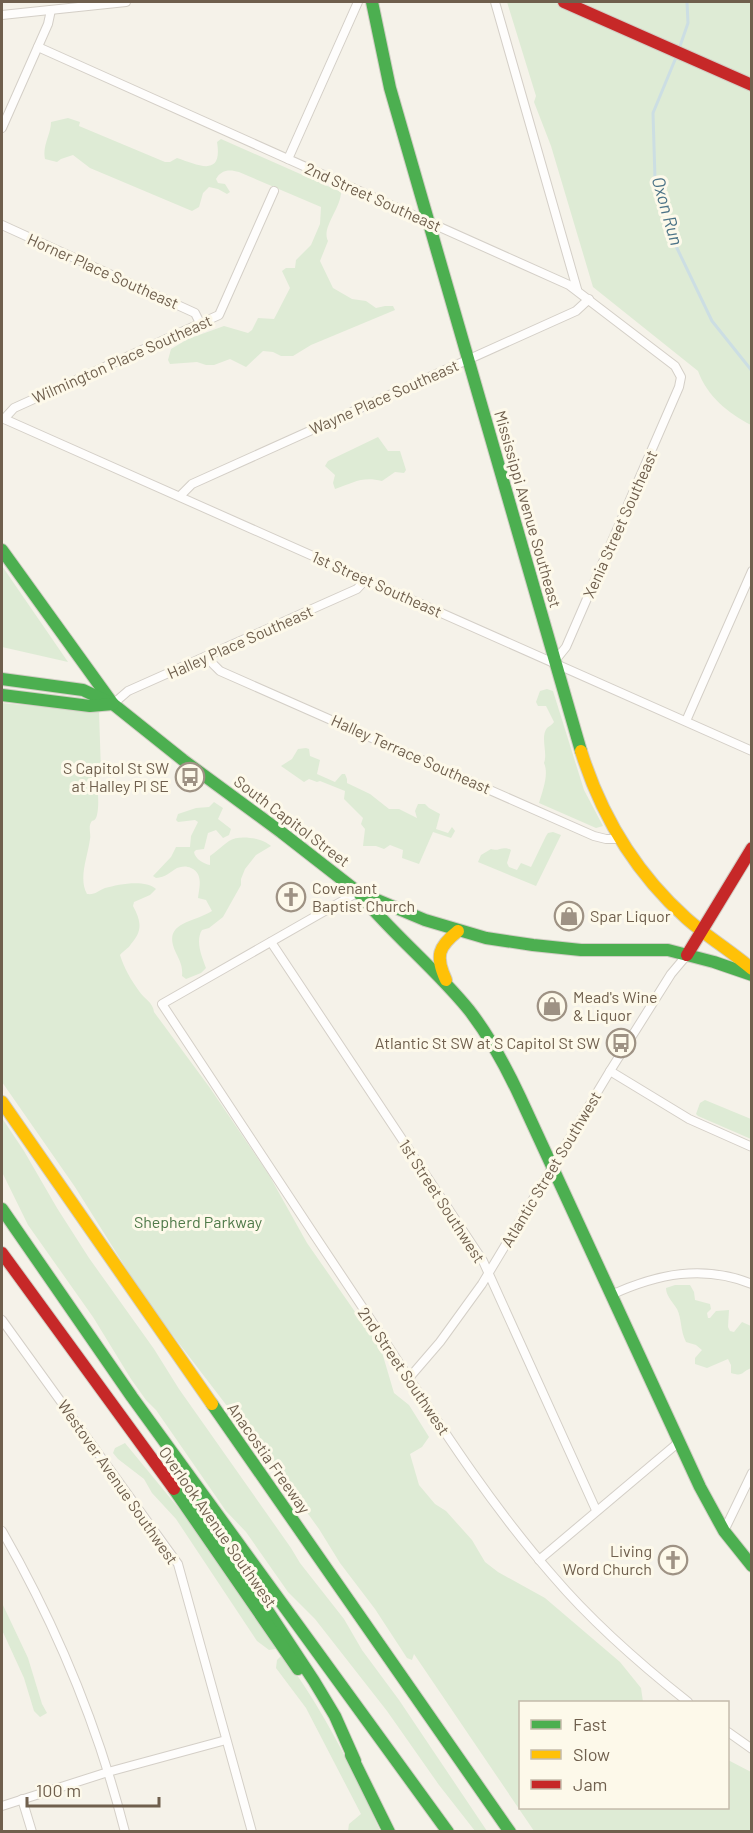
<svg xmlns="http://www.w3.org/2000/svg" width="753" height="1833" font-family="Barlow,sans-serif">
<rect width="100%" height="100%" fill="#f5f2e9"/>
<g fill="#deebd5">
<path d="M 507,2 L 751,2 L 751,425 C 728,413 707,396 698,371 L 593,287 L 551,146 L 534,102 L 536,96 Z"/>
<path d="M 68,118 L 80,122 L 79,126 L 165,162 L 170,162 L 177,158 C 198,165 223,178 217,142 L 221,139 L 341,192 C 341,208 321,228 328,241 L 320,261 L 333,288 L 352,299 L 366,301 L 376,308 L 385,306 L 393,306 L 395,310 L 311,345 L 293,356 L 281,356 L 273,352 L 263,351 L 246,367 L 230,359 L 214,365 L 206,365 L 197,362 L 170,364 L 168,360 L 171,349 L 188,339 L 224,326 L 248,333 L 252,330 L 258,318 L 274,319 L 290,288 L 282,271 L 286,268 L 295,268 L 296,260 L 311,245 L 320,224 L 321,207 L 239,172 C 229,169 221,170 216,179 L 218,183 L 225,184 L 230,192 L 227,194 L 218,189 L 209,187 L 203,193 L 199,207 L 192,211 L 90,168 L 73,155 L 61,159 L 57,162 L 45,159 C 42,145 51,135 51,122 Z"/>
<path d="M 378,437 L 388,451 L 400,451 L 406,470 L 404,473 L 395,472 L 382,481 C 362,476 353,483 335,489 L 333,483 L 335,475 L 325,466 L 328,461 Z"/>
<polygon points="2,566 68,662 2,647"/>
<path d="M 547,689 L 553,691 L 584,790 L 603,826 L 596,828 L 539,803 C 543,790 549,774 544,763 C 548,753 540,737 547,728 C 549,726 552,725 554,722 L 546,706 L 538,706 L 536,702 L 540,691 Z"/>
<path d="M 2,703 L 99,712 L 101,771 L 96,786 C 99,791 99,812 96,818 C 93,823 92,818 90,825 C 89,829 91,835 90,839 C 88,856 78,878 87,894 C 95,895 98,891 105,888 C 119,884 145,879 156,889 L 150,895 L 134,902 L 133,906 C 141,921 143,930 131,944 C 128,949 124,950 120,955 C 124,968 131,980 139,991 C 144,999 153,1002 154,1012 L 210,1088 L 269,1175 L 307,1243 L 381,1349 L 394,1393 L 409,1405 L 429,1437 L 422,1447 L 410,1454 L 419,1485 L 435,1504 L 446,1511 L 472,1540 L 485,1562 L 498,1572 L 545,1598 L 620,1662 L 641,1688 L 643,1702 L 520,1702 L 520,1808 L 728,1808 L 728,1760 L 751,1772 L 751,1831 L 534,1831 L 414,1654 L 412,1660 L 407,1658 L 375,1609 L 340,1563 L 319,1529 L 280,1475 L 148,1303 L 75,1187 L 2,1082 Z"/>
<polygon points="306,748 309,749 310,756 320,760 317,774 335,782 342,774 345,774 347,779 347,783 370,794 389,809 399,809 417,818 415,811 418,804 425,804 429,808 440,814 436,829 448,833 452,827 455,831 451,838 433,832 419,864 402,858 403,850 390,845 384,849 376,846 363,846 365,829 361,824 363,818 344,799 345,791 320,781 317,782 309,779 304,782 281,766 292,759 298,749"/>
<path d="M 214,802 L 223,808 L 218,819 L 231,829 L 229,835 L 223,838 L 216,830 L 208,833 L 204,849 L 196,850 L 194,852 C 195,859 204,864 210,865 L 210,856 C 216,852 223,845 229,841 C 239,834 263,838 271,846 L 256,855 L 245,869 L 241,879 L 241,885 L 223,917 L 209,928 L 202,930 C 195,941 202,957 206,968 L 201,973 L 186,979 L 182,976 C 183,967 180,961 176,953 C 161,922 193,923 212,911 L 206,900 L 198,898 C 199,888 204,874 191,868 C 187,866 182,866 177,868 C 169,873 166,877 156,878 L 153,876 L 171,857 L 176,847 L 190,847 L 191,836 L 198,822 L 195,820 L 178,822 L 176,820 L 178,814 L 196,808 L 209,807 Z"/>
<path d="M 553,832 L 561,835 L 536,886 L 478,862 L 481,855 L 491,849 C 498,852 503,845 511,850 L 507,863 L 509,867 L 517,870 L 521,863 L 531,867 L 546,836 L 548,833 Z"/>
<polygon points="705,1100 751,1119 751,1139 698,1116 696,1114 700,1103"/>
<polygon points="2,1118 24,1151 57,1208 89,1258 154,1349 179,1389 291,1548 300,1563 344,1619 362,1650 399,1700 487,1831 475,1831 439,1785 387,1711 315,1619 288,1592 246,1532 226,1511 156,1410 146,1400 131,1379 93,1317 28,1225 2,1172"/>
<path d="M 675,1285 L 690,1285 L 694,1292 L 695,1300 L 710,1304 L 711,1309 L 707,1313 L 708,1318 L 710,1318 L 716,1311 L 729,1310 L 728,1327 L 730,1331 L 734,1332 L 742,1322 L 751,1326 L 751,1368 C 741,1372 744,1377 731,1373 L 731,1365 L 728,1359 L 707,1368 L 695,1364 L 695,1358 L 702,1350 L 696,1345 L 686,1342 C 680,1330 682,1319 677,1309 C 673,1302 666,1296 666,1288 Z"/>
<polygon points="125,1443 199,1533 276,1648 275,1649 269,1650 257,1641 176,1519 152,1493 144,1479 118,1459 113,1453 115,1448"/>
<polygon points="2,1603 28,1658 42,1704 47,1713 40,1717 34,1711 24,1678 2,1630"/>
<path d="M 281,1656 L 285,1658 C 325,1713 353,1769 380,1831 L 348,1831 L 349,1824 L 361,1814 L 306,1708 L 276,1668 L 277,1660 Z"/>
</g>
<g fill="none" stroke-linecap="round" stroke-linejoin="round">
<g stroke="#ccdee3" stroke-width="3">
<polyline points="679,49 688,23 687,2"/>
<polyline points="677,55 653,113 655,179 675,244 712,321 752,371"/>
</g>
<g stroke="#d4cfc7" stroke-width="10">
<g id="street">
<polyline points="495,2 577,289"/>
<polyline points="2,15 126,2"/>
<polyline points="38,47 569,285 675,366 681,377 679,387 566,647 554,662"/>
<polyline points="2,128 48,24 51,10"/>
<polyline points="288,159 358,2"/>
<polyline points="2,225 195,313 200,323"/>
<polyline points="2,418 752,751"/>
<polyline points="4,419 14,408 219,315 274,191"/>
<polyline points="180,496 192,484 576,311 589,299"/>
<polyline points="207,658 220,671 594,836 606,839 620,839"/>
<polyline points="113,704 128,691 357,589 366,579"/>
<polyline points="686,721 752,571"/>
<path d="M 358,892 L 162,1004 C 230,1107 298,1211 367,1314 C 426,1403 482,1495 553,1576 C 593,1623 640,1664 688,1702"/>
<polyline points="271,942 483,1261 596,1510"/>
<polyline points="610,1071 689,1119 752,1147"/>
<path d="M 611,1295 C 657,1274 703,1264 752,1284"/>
<polyline points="2,1320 178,1564 252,1832"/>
<polyline points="409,1378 440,1342 482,1284 610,1071 671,974 687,955"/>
<path d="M 2,1531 C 56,1625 98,1726 125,1832"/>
<polyline points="724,1531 752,1473"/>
<polyline points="539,1560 679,1442"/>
<polyline points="728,1732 752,1749"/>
<polyline points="22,1799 32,1832"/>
<polyline points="2,1806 108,1772 226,1740"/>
</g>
</g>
<g stroke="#d2cec5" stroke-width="14">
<g id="fast">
<polyline points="372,2 390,88 581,751"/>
<polyline points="2,550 113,704"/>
<polyline points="2,679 83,690 113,704 183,760 281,832 358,892 425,920 486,938 533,945 581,950 668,950 714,962 752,975"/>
<polyline points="2,695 90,706 113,704"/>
<path d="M 358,892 C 392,934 435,968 469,1010 C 490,1037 506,1067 520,1097 L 700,1487 L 724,1531 L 752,1566"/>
<polyline points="2,1209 132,1397 448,1832"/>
<polyline points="212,1404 510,1832"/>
<polyline points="186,1487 314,1681 335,1716 355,1761"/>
<polyline points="174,1489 298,1669"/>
<polyline points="351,1755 389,1832"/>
</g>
</g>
<g stroke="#d2cec5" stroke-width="14">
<g id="slow">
<path d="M 581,751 C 601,815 636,873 686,918 C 706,936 731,951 752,969"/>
<path d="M 446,980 C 435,956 438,947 458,931"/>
<polyline points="2,1102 212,1404"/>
</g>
</g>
<g stroke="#d2cec5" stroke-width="14">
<g id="jam">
<polyline points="564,2 752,85"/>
<polyline points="687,955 752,848"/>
<polyline points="2,1253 174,1489"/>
</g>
</g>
<use href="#street" stroke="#fefdfc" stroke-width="8"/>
<use href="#fast" stroke="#4caf50" stroke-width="12"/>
<use href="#slow" stroke="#ffc107" stroke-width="12"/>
<use href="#jam" stroke="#c62828" stroke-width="12"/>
</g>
<defs>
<g id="bus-ring" transform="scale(1.5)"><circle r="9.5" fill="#fdf9ea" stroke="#9e9284" stroke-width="1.5"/><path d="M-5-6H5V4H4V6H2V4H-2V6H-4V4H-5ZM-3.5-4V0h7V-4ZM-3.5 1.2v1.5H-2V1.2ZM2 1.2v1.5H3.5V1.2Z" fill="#9e9284"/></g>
<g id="church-ring" transform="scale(1.5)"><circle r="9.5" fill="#fdf9ea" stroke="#9e9284" stroke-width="1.5"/><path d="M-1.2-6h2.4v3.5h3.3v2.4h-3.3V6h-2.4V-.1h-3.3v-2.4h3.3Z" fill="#9e9284"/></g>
<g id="shop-ring" transform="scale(1.5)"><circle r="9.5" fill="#fdf9ea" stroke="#9e9284" stroke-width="1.5"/><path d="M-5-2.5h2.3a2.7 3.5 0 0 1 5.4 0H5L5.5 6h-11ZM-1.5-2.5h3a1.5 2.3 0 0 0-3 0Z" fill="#9e9284"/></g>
</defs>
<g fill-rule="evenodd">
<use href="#bus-ring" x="190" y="777"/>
<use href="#church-ring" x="291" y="897"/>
<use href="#shop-ring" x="569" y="916"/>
<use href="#shop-ring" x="552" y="1006"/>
<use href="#bus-ring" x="621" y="1043"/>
<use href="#church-ring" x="673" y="1560"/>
</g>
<g text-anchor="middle" stroke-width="6" stroke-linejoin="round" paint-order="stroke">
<g font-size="16" fill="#6f5f4d" stroke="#fdf9ea">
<text transform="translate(373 197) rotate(24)" y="6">2nd Street Southeast</text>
<text transform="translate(103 271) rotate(24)" y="6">Horner Place Southeast</text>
<text transform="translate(122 359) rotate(-24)" y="6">Wilmington Place Southeast</text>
<text transform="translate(384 397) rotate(-24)" y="6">Wayne Place Southeast</text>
<text transform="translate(528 509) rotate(74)" y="6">Mississippi Avenue Southeast</text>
<text transform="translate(620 524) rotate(-66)" y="6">Xenia Street Southeast</text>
<text transform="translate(377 584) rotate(24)" y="6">1st Street Southeast</text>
<text transform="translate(240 642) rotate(-24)" y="6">Halley Place Southeast</text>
<text transform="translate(411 754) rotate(24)" y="6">Halley Terrace Southeast</text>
<text transform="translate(292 821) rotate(37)" y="6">South Capitol Street</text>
<text transform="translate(551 1169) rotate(-59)" y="6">Atlantic Street Southwest</text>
<text transform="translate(442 1201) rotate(57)" y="6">1st Street Southwest</text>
<text transform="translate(404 1371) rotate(56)" y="6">2nd Street Southwest</text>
<text transform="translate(269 1458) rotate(55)" y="6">Anacostia Freeway</text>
<text transform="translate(118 1482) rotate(55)" y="6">Westover Avenue Southwest</text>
<text transform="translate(218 1527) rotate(55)" y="6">Overlook Avenue Southwest</text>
</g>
<g font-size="16" fill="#6f5f4d" stroke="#fdf9ea" text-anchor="end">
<text x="169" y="774">S Capitol St SW<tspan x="169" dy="18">at Halley Pl SE</tspan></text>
<text x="312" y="894" text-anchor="start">Covenant<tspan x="312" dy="18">Baptist Church</tspan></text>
<text x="590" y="922" text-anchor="start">Spar Liquor</text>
<text x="573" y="1003" text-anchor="start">Mead's Wine<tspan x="573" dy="18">&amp; Liquor</tspan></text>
<text x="600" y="1049">Atlantic St SW at S Capitol St SW</text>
<text x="652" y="1557">Living<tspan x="652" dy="18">Word Church</tspan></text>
</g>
<g font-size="16" fill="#4f7a49" stroke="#fdf9ea">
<text x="198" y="1228">Shepherd Parkway</text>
</g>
<g font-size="18" font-style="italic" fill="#4c7387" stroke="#fdf9ea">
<text transform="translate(667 211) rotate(74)" y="6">Oxon Run</text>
</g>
</g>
<rect width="753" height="1833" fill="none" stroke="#6f5f4d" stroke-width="6"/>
<rect x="519" y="1701" width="210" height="108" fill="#fdf9ea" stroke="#c4bbab" stroke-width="1.5"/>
<rect x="531" y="1720" width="30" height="9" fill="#4caf50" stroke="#c4bbab" stroke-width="1.5"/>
<text x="573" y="1731" font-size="18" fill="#6f5f4d">Fast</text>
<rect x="531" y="1750" width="30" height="9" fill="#ffc107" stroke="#c4bbab" stroke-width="1.5"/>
<text x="573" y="1761" font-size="18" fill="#6f5f4d">Slow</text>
<rect x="531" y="1780" width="30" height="9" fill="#c62828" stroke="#c4bbab" stroke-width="1.5"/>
<text x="573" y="1791" font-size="18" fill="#6f5f4d">Jam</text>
<path d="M27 1797v9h132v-9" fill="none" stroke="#6f5f4d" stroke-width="3"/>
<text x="36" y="1797" font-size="18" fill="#6f5f4d" stroke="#fdf9ea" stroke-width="4.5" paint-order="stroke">100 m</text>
</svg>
